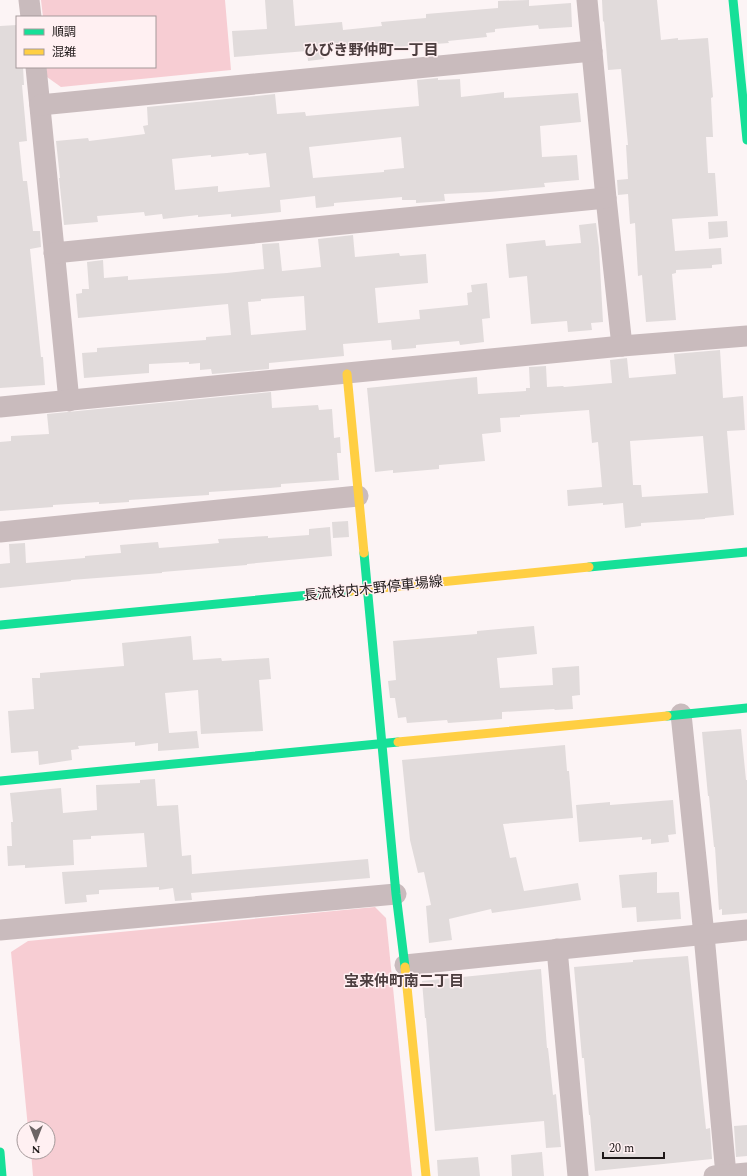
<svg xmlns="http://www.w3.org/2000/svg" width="747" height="1176" font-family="Spectral,'Noto Sans JP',serif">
<rect width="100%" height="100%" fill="#fcf4f5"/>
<g fill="#f7cdd3">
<polygon points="41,0 225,0 231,70 61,87 47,77 46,67 155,67 155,17 43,17"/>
<polygon points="375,907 386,918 412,1176 33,1176 31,1152 48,1152 48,1128 28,1128 11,952 28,941"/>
</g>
<g fill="#e1dbdb" fill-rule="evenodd">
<polygon points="265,0 293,0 295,26 342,22 343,30 382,26 381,22 426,18 426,14 498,8 498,1 529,0 529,6 571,3 572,27 539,29 538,25 495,29 495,32 486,33 487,37 448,41 449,43 421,45 354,52 353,45 323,47 324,59 308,61 307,51 234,57 232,31 267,29"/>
<polygon points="602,0 657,0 661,40 678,38 678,40 708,38 713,97 711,98 713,137 706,137 708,173 715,173 718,216 672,219 675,251 721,248 722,264 712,265 712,268 676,270 676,273 672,274 676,320 646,322 642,275 638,276 635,223 630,224 628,194 618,195 617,180 628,179 626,145 628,145 621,69 608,70 604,21 603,22"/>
<polygon points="17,25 17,67 23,67 24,85 22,85 27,141 19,142 23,181 27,181 33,231 40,231 41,247 30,249 41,357 43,357 45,385 0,388 0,26"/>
<path d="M 438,78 L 438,80 L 460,79 L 461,97 L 504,92 L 504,98 L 578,93 L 581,122 L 540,126 L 542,157 L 577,155 L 579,180 L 544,183 L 545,187 L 489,192 L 444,194 L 445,201 L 416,203 L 416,200 L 402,200 L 402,197 L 334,203 L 334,206 L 316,208 L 315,196 L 280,200 L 281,212 L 231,217 L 231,214 L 198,217 L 198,215 L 163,219 L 162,214 L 145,216 L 144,212 L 97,216 L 98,222 L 64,225 L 59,178 L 60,178 L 56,141 L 88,138 L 89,141 L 145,134 L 143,126 L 148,125 L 147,107 L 275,94 L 277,114 L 305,112 L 306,116 L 419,106 L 417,80 ZM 401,137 L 404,168 L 384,170 L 384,172 L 313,178 L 309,147 ZM 248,153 L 249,155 L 266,153 L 270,187 L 218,192 L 218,186 L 175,190 L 172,159 L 211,155 L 211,157 Z"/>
<polygon points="727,221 728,237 709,239 708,222"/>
<polygon points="596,223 599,248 603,322 591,323 592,330 568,332 567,321 531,324 527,276 509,278 506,244 545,240 546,246 581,243 579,225"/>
<path d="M 353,235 L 355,257 L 399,253 L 400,256 L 426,254 L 428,283 L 375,288 L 378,323 L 420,319 L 419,310 L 468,305 L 467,293 L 472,292 L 471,285 L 487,283 L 490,318 L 482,319 L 484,342 L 460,345 L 459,341 L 416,345 L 416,348 L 392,350 L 391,340 L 343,344 L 344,356 L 269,363 L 269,369 L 212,374 L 211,369 L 200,370 L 200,363 L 189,364 L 189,362 L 149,364 L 149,373 L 84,378 L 82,353 L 97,352 L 97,348 L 206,340 L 206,337 L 231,335 L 228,304 L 78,318 L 76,294 L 82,293 L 82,289 L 89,289 L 87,262 L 103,260 L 104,278 L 128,276 L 128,280 L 227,273 L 264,269 L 262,244 L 279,243 L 282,271 L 321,267 L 318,239 ZM 304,296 L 306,330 L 251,335 L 248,302 L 261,301 L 261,299 Z"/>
<path d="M 720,350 L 723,398 L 743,396 L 745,430 L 727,431 L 734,515 L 705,518 L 705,519 L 641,523 L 641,526 L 625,528 L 623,503 L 603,505 L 603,503 L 568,506 L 567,490 L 602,487 L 598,442 L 592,443 L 589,410 L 520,415 L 520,417 L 500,418 L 501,432 L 482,434 L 485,461 L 439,465 L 439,469 L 393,473 L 393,470 L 375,472 L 367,388 L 477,377 L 478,394 L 526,391 L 526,388 L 530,388 L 529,367 L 546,366 L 547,387 L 563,386 L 564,387 L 612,383 L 610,360 L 627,358 L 629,378 L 676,374 L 674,354 ZM 703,436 L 708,493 L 642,497 L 641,485 L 633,485 L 630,441 Z"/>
<polygon points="271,392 272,408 318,405 319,410 332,409 334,438 340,437 341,453 337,453 339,480 281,484 281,487 270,488 209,492 209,495 129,500 129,502 99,504 99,502 53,505 53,507 0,511 0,442 11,441 11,436 49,434 47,414"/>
<polygon points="348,521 349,537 333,538 332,522"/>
<polygon points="330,527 332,556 247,564 247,565 162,572 162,573 71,580 71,581 0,588 0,564 10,563 9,544 25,543 26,563 85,558 85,556 121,553 120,545 158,542 159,548 209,544 219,543 218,539 268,536 268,538 309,535 309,529"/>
<polygon points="534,626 537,654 497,658 500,688 553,685 552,668 579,666 580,695 572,696 573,709 555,710 554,709 502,712 502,719 448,723 447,720 407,723 406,717 398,718 395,698 390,698 388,681 396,680 393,641 477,634 477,631"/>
<polygon points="191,636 193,660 221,658 222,661 269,658 271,679 259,680 263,731 201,734 198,690 165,693 169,733 197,731 199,748 158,751 158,743 135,746 135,742 78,746 79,749 71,750 72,760 39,765 38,751 11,753 8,711 34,709 32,678 40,678 40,673 124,666 122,643"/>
<polygon points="741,729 746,780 747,780 747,913 722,915 722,909 719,910 715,847 714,847 709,796 708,796 702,732"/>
<polygon points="565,745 567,771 569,771 573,818 503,824 510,858 516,857 524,891 578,883 581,900 492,913 491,909 449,919 452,940 429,943 426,906 431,905 424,872 418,873 410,840 402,760"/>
<polygon points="155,779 157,806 178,805 182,856 191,855 192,874 368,859 370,878 191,893 192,900 175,901 173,888 159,890 159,887 99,890 99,894 86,895 87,902 65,904 62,872 147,867 144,833 91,836 91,839 73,840 74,865 25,868 25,865 8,866 7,846 12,846 11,822 13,822 10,793 61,788 63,813 97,810 96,785 140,783 140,780"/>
<polygon points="673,800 676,834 668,835 669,842 651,844 651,839 642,840 642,837 579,842 576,805 610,802 610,805"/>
<polygon points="657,872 657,893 679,892 681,919 637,922 636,907 622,908 619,875"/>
<polygon points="688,956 706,1129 710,1128 712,1159 595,1171 590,1115 589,1115 584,1058 582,1058 574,967 633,962 633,960"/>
<polygon points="541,969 547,1048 548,1048 553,1095 556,1094 561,1147 546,1148 544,1121 435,1131 426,1018 425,1018 422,981"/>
<polygon points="747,1125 747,1156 736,1157 734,1126"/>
<polygon points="542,1152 544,1176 512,1176 511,1155"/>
<polygon points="478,1157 480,1176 438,1176 437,1160"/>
</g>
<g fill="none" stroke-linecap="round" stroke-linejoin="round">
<g stroke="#c9bbbd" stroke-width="21">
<polyline points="29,0 31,17"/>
<polyline points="587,0 606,198 622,346"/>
<polyline points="36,67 69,401"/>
<polyline points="40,105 592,51"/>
<polyline points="54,253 606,198"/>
<polyline points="0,407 622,346 747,336"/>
<polyline points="0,532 358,496"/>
<polyline points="681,714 704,935 726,1175"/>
<polyline points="0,930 396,894"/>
<polyline points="557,949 578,1176"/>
<polyline points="405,965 747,930"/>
<polyline points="714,1176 747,1173"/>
</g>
<g stroke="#16e098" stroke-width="9">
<polyline points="733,0 747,140"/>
<polyline points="364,553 396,894 405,967"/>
<polyline points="589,567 747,552"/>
<polyline points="0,625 351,591"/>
<polyline points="667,716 747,708"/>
<polyline points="0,781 398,742"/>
<polyline points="0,1152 2,1176"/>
</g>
<g stroke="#ffcf43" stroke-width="9">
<polyline points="347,374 364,553"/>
<polyline points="351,591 589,567"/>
<polyline points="398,742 667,716"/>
<polyline points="405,967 426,1176"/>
</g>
</g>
<g text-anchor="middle" stroke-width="3" stroke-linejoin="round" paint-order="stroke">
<g font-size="14" fill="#1e1818" stroke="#fff0f2">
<text transform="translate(373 588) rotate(-6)" y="5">長流枝内木野停車場線</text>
</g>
<g font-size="15" font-weight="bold" fill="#4b3d3e" stroke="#fff0f2">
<text x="371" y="55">ひびき野仲町一丁目</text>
<text x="404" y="986">宝来仲町南二丁目</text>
</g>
</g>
<rect x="16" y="16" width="140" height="52" fill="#fff0f2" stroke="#a59a9b"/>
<rect x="24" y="29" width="20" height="6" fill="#16e098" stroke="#a59a9b"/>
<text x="52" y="36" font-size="12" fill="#1e1818">順調</text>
<rect x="24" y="49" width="20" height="6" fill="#ffcf43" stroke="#a59a9b"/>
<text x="52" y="56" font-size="12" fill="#1e1818">混雑</text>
<g transform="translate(36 1140) rotate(180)"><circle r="19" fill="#fff0f2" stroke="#a59a9b"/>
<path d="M0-3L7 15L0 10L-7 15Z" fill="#6c6565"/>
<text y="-6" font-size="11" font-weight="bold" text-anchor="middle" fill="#1e1818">N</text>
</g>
<path d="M603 1152v6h61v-6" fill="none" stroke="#1e1818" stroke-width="2"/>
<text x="609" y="1152" font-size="12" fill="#1e1818" stroke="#fff0f2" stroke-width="3" paint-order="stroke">20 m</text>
</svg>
